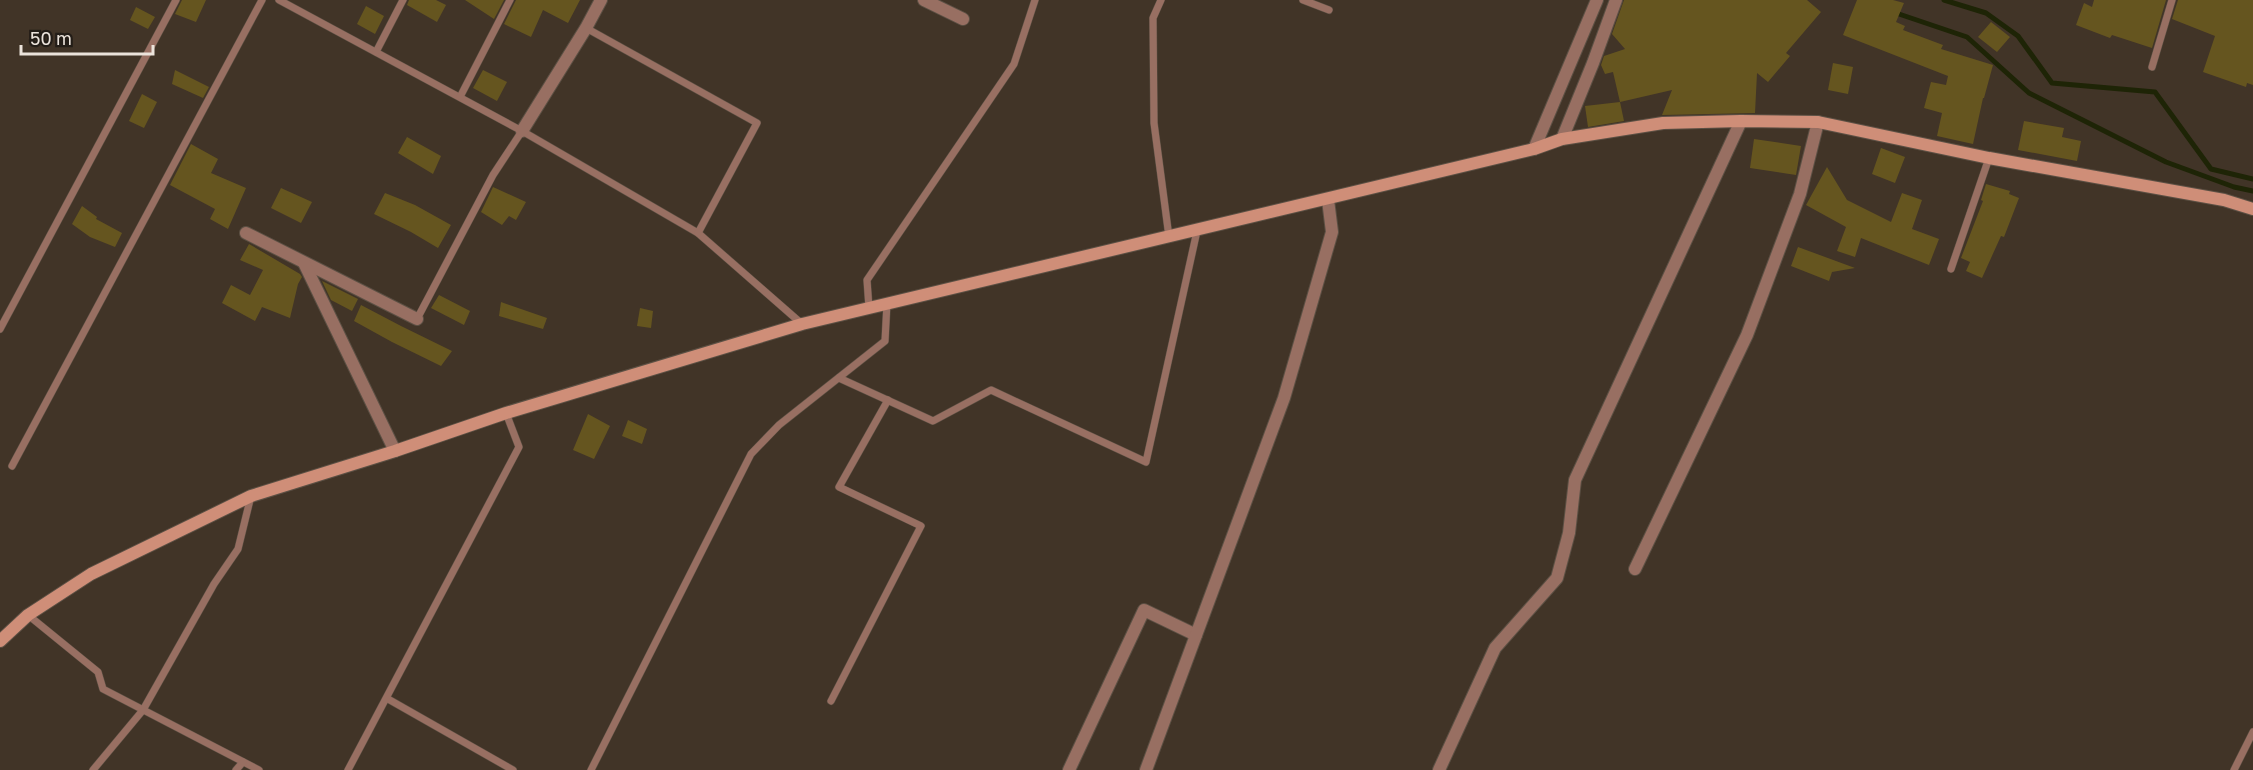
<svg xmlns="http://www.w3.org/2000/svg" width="2253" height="770" font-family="'Golos Text',sans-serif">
<rect width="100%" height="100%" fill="#413427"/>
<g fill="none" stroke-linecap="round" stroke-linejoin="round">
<g stroke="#1e2406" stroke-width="5">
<polyline points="1944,0 1986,13 2018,36 2052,83 2155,92 2211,169 2253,179"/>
<polyline points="1893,12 1967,37 2029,93 2166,162 2234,187 2253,191"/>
</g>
</g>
<g fill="#65551f">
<polygon points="182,0 206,0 196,22 175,14"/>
<polygon points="409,0 436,0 446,5 437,22 407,5"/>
<polygon points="465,0 504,0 494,19"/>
<polygon points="516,0 580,0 568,23 543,10 531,37 504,24"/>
<polygon points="1624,0 1807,0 1821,12 1786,53 1790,56 1768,82 1757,73 1755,113 1662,115 1672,90 1620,102 1613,72 1605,74 1601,65 1604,56 1625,49 1612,34"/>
<polygon points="1857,0 1893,0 1904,3 1896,22 1905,26 1903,30 1943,45 1941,49 1993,65 1984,98 1983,98 1973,144 1937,136 1942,113 1924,108 1931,82 1946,85 1948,76 1843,35"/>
<polygon points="2094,0 2166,0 2152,48 2112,35 2110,38 2076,25 2084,3 2092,7"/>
<polygon points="2178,0 2253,0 2253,85 2247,83 2246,87 2203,72 2215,36 2172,19"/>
<polygon points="366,6 384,16 375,34 357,24"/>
<polygon points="136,7 155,17 148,29 130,20"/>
<polygon points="1991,22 2010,37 1997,52 1978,37"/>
<polygon points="1833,63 1853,67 1848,94 1828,90"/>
<polygon points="175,70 209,87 203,98 172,84"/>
<polygon points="483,70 507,82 497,101 473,88"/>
<polygon points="142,94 157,102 144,128 129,121"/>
<polygon points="1620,102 1624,121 1588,127 1585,106"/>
<polygon points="2024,121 2064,128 2062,137 2081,141 2077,161 2018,150"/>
<polygon points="407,137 441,156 433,174 398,153"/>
<polygon points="1754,139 1801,146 1796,175 1750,168"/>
<polygon points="191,144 218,159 211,173 246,188 228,229 210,219 215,209 170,185"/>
<polygon points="1881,148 1905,157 1895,183 1872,174"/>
<polygon points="1827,167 1847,200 1891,222 1902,193 1922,200 1912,229 1939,239 1929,265 1861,238 1855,257 1837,251 1846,227 1806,205"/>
<polygon points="1986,184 2010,191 2009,194 2019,198 2004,237 2001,236 1982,278 1966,271 1970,262 1961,258 1983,201 1981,200"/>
<polygon points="493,187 526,202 516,220 509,216 502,225 481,212"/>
<polygon points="281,188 312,202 301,223 271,208"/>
<polygon points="385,193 415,205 451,225 438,248 411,232 374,214"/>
<polygon points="82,206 97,217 96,219 122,233 115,247 90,237 72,224"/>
<polygon points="249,244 300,274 302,277 298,284 290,318 262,307 255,321 222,303 231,285 250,295 263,270 240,260"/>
<polygon points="1798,247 1855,268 1832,272 1829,281 1791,266"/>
<polygon points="322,281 358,299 352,311 331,300"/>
<polygon points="439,295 470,311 464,325 431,308"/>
<polygon points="501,302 547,318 543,329 499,316"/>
<polygon points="361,305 401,326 452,351 441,366 392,342 354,321"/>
<polygon points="640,308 653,311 651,328 637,326"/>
<polygon points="588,414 610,426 594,459 573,450"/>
<polygon points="628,420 647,429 642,444 622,436"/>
</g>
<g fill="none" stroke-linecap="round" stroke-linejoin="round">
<g stroke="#5c5044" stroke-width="8">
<g id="service">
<polyline points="279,0 522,131 698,233 802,324"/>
<polyline points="1161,0 1153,18 1154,123 1169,237"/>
<polyline points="1303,0 1329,10"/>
<polyline points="586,28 757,123 698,233"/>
<polyline points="376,52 403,0"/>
<polyline points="2152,67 2172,0"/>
<polyline points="460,97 510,0"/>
<polyline points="1951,269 1989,158"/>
<polyline points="869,308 867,280 1014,64 1035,0"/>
<polyline points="417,319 493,175 522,131"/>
<polyline points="0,329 176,0"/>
<polyline points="839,378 933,421 991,390 1146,462 1197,231"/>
<polyline points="12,466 262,0"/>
<polyline points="28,615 98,672 103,689 259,770"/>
<polyline points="388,699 513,770"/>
<polyline points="831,701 921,526 839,487 888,400"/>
<polyline points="93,770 143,710 214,584 238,549 251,496"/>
<polyline points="236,770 243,762"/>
<polyline points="348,770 519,447 506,413"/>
<polyline points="591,770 751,454 779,425 885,341 887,303"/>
<polyline points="2234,770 2253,732"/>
</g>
</g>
<g stroke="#5c5044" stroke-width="14">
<g id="minor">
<polyline points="924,0 963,19"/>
<polyline points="522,131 586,28 601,0"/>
<polyline points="1562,139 1593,63 1616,0"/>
<polyline points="1534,149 1597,0"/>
<polyline points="246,233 417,319"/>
<polyline points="304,263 395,451"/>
<polyline points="1635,569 1747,335 1800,194 1818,122"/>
<polyline points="1069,770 1144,610 1196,635"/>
<polyline points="1146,770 1284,398 1332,232 1328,200"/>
<polyline points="1439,770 1495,648 1557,578 1569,533 1575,480 1741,121"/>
</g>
</g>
<g stroke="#5c5044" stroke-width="14">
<polyline id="secondary" points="0,641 28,615 91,574 251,496 395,451 506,413 802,324 1534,149 1562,139 1663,123 1741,121 1818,122 1989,158 2224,200 2253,209"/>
</g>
<use href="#service" stroke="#986f62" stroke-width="7"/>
<use href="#minor" stroke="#986f62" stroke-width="12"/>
<use href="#secondary" stroke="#cf8e78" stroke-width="12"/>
</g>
<path d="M21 45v9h132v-9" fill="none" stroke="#ebe3db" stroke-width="3"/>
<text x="30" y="45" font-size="18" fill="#ebe3db" stroke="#231d17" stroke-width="4.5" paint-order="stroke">50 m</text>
</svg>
